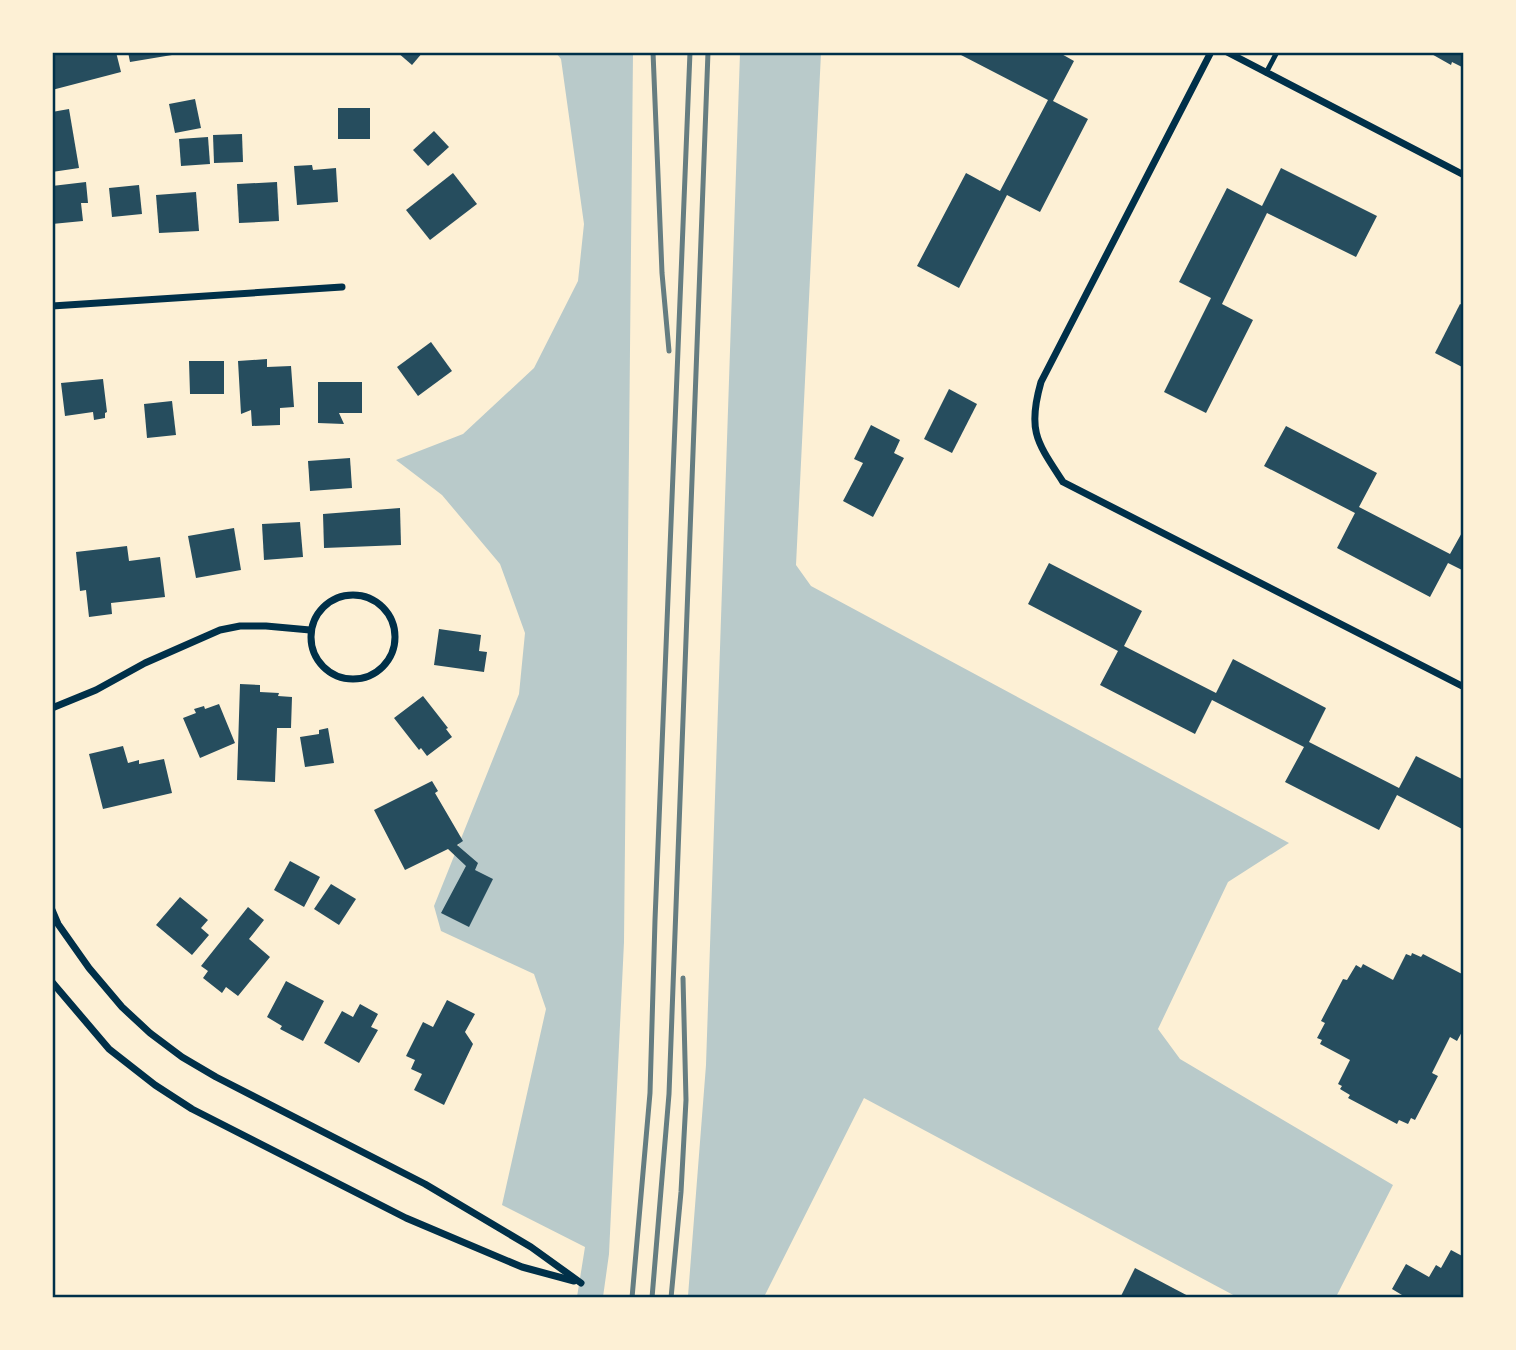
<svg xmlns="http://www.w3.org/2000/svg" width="1516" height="1350" font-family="Bitter,serif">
<rect width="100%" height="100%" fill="#fdf0d5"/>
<g fill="#b9caca">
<polygon points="556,53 633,53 624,942 609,1254 603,1297 577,1297 585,1247 502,1205 546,1009 534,974 441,931 434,906 519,694 525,633 500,564 442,495 396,460 463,434 534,368 578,281 584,224 561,59"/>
<polygon points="740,53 821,53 796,565 811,586 1289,843 1228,882 1158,1029 1180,1059 1393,1185 1336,1297 1237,1297 864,1098 764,1297 688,1296 706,1065"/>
</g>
<g fill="#264d5e">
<polygon points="52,52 116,52 121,72 52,90"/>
<polygon points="128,52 171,52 172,55 130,62"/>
<polygon points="397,52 423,52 412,65"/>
<polygon points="963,52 1058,52 1074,61 1053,101 1088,119 1040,212 1007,195 959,288 917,266 966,173 1000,191 1048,100 961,55"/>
<polygon points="1428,52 1464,52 1464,68 1452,62 1451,65"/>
<polygon points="195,99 201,128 175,133 169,104"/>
<rect x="338" y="108" width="32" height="31"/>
<polygon points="69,109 79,168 52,172 52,112"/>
<polygon points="434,131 449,147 428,166 413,150"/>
<polygon points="242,134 243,162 214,163 213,135"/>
<polygon points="208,137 210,164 181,166 179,139"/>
<polygon points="312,165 313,170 336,168 338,202 297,205 294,166"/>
<polygon points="1281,168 1377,216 1356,257 1267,213 1222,304 1253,320 1206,413 1164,392 1211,298 1179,282 1227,188 1262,206"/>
<polygon points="453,173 477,204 430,240 406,210"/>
<polygon points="86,182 88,203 81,203 83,221 52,224 52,186"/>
<polygon points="277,182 279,221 239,223 237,184"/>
<polygon points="139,185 142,214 112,217 109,188"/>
<polygon points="196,192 199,231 159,233 156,195"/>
<polygon points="1460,304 1464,306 1464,368 1435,353"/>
<polygon points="431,342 452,371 418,396 397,367"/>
<polygon points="267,359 267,367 291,366 294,407 280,408 280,425 252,426 251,410 241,414 238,361"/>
<polygon points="189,361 224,361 224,394 190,394"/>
<polygon points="103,379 107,412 105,413 105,418 94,420 93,412 65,416 61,383"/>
<polygon points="318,382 362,382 362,413 339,413 344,424 318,423"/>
<polygon points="949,389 977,404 952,453 924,439"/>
<polygon points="172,401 176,435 147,438 144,404"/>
<polygon points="871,425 900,440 894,453 904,458 873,517 843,501 863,463 854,459"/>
<polygon points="1286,426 1377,473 1359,507 1450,554 1464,529 1464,571 1448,563 1430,597 1337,548 1355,513 1264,466"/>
<polygon points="350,458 352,488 310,491 308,461"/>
<polygon points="400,508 401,545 324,548 323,514"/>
<polygon points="300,522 303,557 264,560 262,524"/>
<polygon points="234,528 241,570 196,578 188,536"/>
<polygon points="127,546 129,561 160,557 165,597 111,603 112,614 89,617 86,590 80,591 76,552"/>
<polygon points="1049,563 1142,611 1124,646 1216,693 1233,659 1326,708 1309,742 1399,788 1416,756 1464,780 1464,830 1397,795 1379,830 1285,782 1304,747 1212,700 1195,734 1100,685 1118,651 1028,604"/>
<polygon points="439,629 481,635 479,651 487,652 484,672 434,665"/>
<polygon points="240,684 260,685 260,692 279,693 278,696 292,697 291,728 277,728 275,782 237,780"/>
<polygon points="423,696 448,728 446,729 452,737 427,756 421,748 419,750 394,718"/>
<polygon points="219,704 235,743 200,758 183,718 196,713 194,709 204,706 205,709"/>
<polygon points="328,728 334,763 305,767 300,737 319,734 319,730"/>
<polygon points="123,746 128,763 139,760 139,764 164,759 172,793 103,809 89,754"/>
<polygon points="432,781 438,791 435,793 463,841 457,845 478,863 475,870 493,879 469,927 441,913 466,866 448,849 405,870 374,810"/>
<polygon points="290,861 320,877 304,907 274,890"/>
<polygon points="331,884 356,899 339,925 314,909"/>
<polygon points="180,897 208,920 201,928 209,935 192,955 156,925"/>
<polygon points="248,907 264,920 249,939 270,957 238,996 226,987 222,993 203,978 208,971 201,966"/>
<polygon points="1412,953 1421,957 1423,954 1464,975 1464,1028 1457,1041 1450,1037 1432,1073 1438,1076 1415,1120 1411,1118 1408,1124 1399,1120 1397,1124 1348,1098 1350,1095 1340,1089 1342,1086 1338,1084 1350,1060 1320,1044 1322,1040 1317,1038 1325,1023 1321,1021 1343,979 1347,980 1356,965 1361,968 1363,964 1393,980 1406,954 1411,956"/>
<polygon points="286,981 324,1001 303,1041 280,1029 282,1026 267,1017"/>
<polygon points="447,1000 475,1014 465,1032 473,1044 444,1105 414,1090 422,1074 411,1069 415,1060 406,1056 423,1022 433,1027"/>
<polygon points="360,1004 378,1014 371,1027 378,1030 359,1063 324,1043 342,1011 353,1017"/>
<polygon points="1451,1250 1464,1257 1464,1273 1461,1278 1464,1279 1464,1294 1461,1298 1407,1298 1392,1289 1406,1264 1429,1277 1436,1265 1441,1268"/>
<polygon points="1135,1268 1192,1298 1120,1298"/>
</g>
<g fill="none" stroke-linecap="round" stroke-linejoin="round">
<polyline stroke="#003049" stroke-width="5" points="1266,73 1277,52"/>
<g stroke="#003049" stroke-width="7">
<path d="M 1211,52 L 1041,382 C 1027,431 1037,442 1063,482 L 1464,687"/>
<polyline points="1227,52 1464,175"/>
<polyline points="52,306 342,287"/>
<circle cx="353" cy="637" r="42"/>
<polyline points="52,708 96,690 145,663 220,630 240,626 266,626 310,630"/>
<polyline points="52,910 58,924 89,968 122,1007 150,1033 182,1057 216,1077 425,1184 531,1247 581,1283"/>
<polyline points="52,982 109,1049 155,1085 192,1109 406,1218 522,1267 574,1281"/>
</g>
<g stroke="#657d81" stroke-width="5">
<polyline points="653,52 662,273 669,351"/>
<polyline points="632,1298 650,1093 655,920 690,52"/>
<polyline points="652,1298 669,1094 708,52"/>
<polyline points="671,1298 681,1192 686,1100 683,978"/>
</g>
</g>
<rect width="1516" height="1350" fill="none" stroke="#fdf0d5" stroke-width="108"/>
<rect x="54" y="54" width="1408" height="1242" fill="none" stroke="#003049" stroke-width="2.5"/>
</svg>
